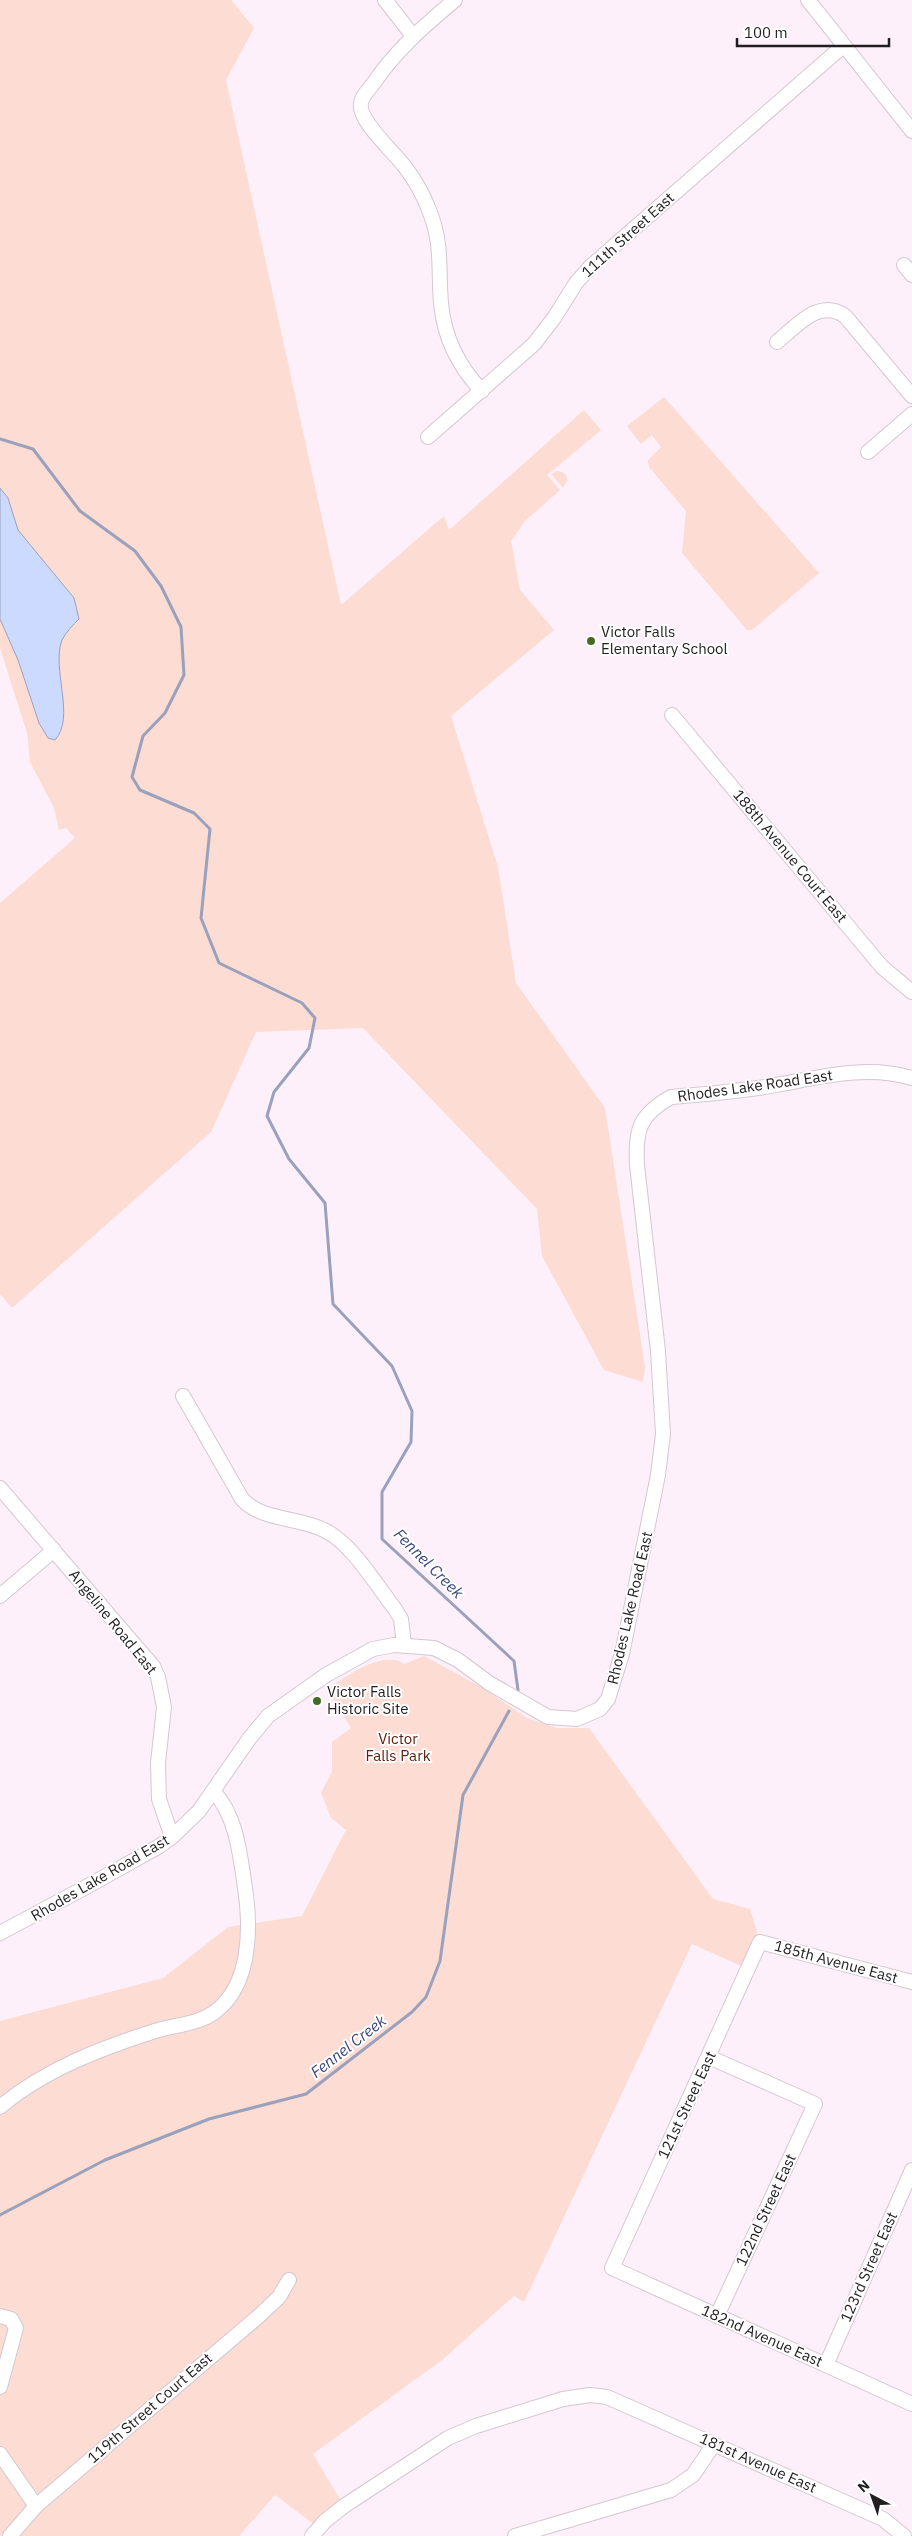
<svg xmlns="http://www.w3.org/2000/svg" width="912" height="2536" font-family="'IBM Plex Sans',sans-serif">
<rect width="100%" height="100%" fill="#fef0fa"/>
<g fill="#fcdcd3">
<polygon points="0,0 231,0 254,28 226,80 341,605 444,516 449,530 584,410 601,430 547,475 560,490 525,521 511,541 520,590 554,630 451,716 498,867 516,983 605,1108 645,1367 643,1382 604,1370 542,1256 537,1209 363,1028 256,1032 211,1132 12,1308 0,1294 0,903 75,838 66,828 59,830 54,808 30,762 27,733 0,648"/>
<polygon points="664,397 819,573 752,630 747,630 682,553 686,511 649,467 648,460 661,447 652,435 641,444 627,426"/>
<path d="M 557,471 C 563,471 568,475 567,481 L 563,488 L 551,474 Z"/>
<path d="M 424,1656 L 483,1688 L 527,1718 L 557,1728 L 589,1728 L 713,1899 L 750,1909 L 760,1942 L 748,1969 L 692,1944 L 524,2302 L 514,2296 L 442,2360 L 313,2454 L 344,2506 L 319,2528 L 275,2495 L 239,2536 L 0,2536 L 0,2021 L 163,1978 L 228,1927 L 302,1916 L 346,1830 L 331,1818 L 321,1793 L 332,1771 L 332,1742 L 351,1728 L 327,1689 C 344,1678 384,1648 404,1664 Z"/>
</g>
<path fill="#cddaff" stroke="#99a1bc" d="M 0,488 L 8,498 L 18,530 L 74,598 L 79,619 C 73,625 66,632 62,640 C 51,669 76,717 55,740 L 48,738 L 39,723 L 18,660 L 0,619 Z"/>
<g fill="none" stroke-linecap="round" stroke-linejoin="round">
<g stroke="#99a1bc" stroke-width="3">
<polyline points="0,439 33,449 80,511 135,551 161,586 181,627 184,675 165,713 143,736 132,777 140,790 194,813 210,829 201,918 219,963 302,1003 315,1018 309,1048 274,1092 267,1116 289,1159 325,1203 333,1304 392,1366 412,1411 411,1442 382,1492 382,1539 514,1661 518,1690"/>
<polyline points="0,2215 105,2160 209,2119 306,2094 412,2012 426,1997 440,1961 463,1795 509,1711"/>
</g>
<g stroke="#d4c7d1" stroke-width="16">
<g id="minor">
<polyline points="385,0 413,36"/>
<path d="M 455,0 C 424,26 396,50 373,84 C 369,89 362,96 361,103 C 357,120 395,153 405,167 C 415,180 423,194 429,210 C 443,244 438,268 441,303 C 444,337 458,366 482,391"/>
<polyline points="808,0 912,131"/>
<polyline points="904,265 912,275"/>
<path d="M 777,342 C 798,325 819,298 845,316 L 912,396"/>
<polyline points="428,437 534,344 554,318 576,283 590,267 843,46"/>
<polyline points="868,452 912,414"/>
<polyline points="672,715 882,967 912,992"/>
<path d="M 183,1396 L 242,1499 C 262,1521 299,1517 324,1530 C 352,1543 376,1585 395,1609 L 401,1619 L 404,1645"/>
<polyline points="0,1488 121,1629 153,1666 158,1677 164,1707 158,1763 159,1799 172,1837"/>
<polyline points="0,1596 54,1550"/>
<path d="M 0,1933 L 86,1887 L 158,1847 L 172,1837 L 199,1811 L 249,1739 L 268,1716 L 326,1675 L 373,1649 L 394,1645 L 434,1648 L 458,1660 L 489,1683 L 548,1717 L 577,1719 L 600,1709 L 608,1699 L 622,1654 L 658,1475 L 663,1434 L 658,1351 L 637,1165 C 635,1130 639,1115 671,1097 C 704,1094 738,1092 771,1086 C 817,1078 865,1064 912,1078"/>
<polyline points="912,1982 760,1942 612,2268 912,2404"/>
<polyline points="709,2057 815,2104 717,2316"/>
<path d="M 0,2107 C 44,2070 101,2048 155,2031 C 175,2025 200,2024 216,2011 C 251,1984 251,1928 245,1888 C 240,1855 237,1817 214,1792"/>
<polyline points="0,2316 11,2319 16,2328 0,2387"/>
<polyline points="826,2365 912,2170"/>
<polyline points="0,2454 36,2506"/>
<polyline points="10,2536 36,2506 260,2315 279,2297 289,2280"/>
<polyline points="312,2536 325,2521 344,2506 448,2438 476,2426 563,2399 590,2395 607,2397 883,2519 904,2536"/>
<polyline points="515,2536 671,2490 693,2475 714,2444"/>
</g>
</g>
<use href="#minor" stroke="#fff" stroke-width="14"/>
</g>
<g fill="#456a23" stroke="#fff" stroke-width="2">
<circle cx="591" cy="641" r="5"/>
<circle cx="317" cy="1701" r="5"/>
</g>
<g text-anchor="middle" stroke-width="4" stroke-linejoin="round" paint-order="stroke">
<g font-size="15" fill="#211d20" stroke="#fff">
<text transform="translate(628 235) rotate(-42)" y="5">111th Street East</text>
<text transform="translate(790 856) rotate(50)" y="5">188th Avenue Court East</text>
<text transform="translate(755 1086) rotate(-8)" y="5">Rhodes Lake Road East</text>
<text transform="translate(630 1608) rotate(-77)" y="5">Rhodes Lake Road East</text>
<text transform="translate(113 1622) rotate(51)" y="5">Angeline Road East</text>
<text transform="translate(100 1878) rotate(-30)" y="5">Rhodes Lake Road East</text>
<text transform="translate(836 1962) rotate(15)" y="5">185th Avenue East</text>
<text transform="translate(687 2105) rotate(-65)" y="5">121st Street East</text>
<text transform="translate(766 2210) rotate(-65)" y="5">122nd Street East</text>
<text transform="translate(869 2267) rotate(-66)" y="5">123rd Street East</text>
<text transform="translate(762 2336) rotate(24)" y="5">182nd Avenue East</text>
<text transform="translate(150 2408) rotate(-41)" y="5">119th Street Court East</text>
<text transform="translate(758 2463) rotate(24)" y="5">181st Avenue East</text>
</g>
<g font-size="15" fill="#211d20" stroke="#fff" text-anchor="start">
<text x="601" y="637">Victor Falls<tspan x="601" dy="17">Elementary School</tspan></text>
<text x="327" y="1697">Victor Falls<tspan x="327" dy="17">Historic Site</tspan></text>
</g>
<g font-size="15" fill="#5f210e" stroke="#fff">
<text x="398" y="1744">Victor<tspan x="398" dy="17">Falls Park</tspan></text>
</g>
<g font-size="16" font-style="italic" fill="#38477f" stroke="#fff">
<text transform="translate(429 1563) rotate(45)" y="6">Fennel Creek</text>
<text transform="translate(348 2046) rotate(-38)" y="6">Fennel Creek</text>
</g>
</g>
<g transform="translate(872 2496) rotate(319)" stroke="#ffffff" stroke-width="4" paint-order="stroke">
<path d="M0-4L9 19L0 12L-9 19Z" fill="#211d20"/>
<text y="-8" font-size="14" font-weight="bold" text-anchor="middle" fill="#211d20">N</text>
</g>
<path d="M737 38v8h152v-8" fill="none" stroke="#211d20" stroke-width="2.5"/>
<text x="744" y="38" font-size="15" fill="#211d20" stroke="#ffffff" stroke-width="4" paint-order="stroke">100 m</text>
</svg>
